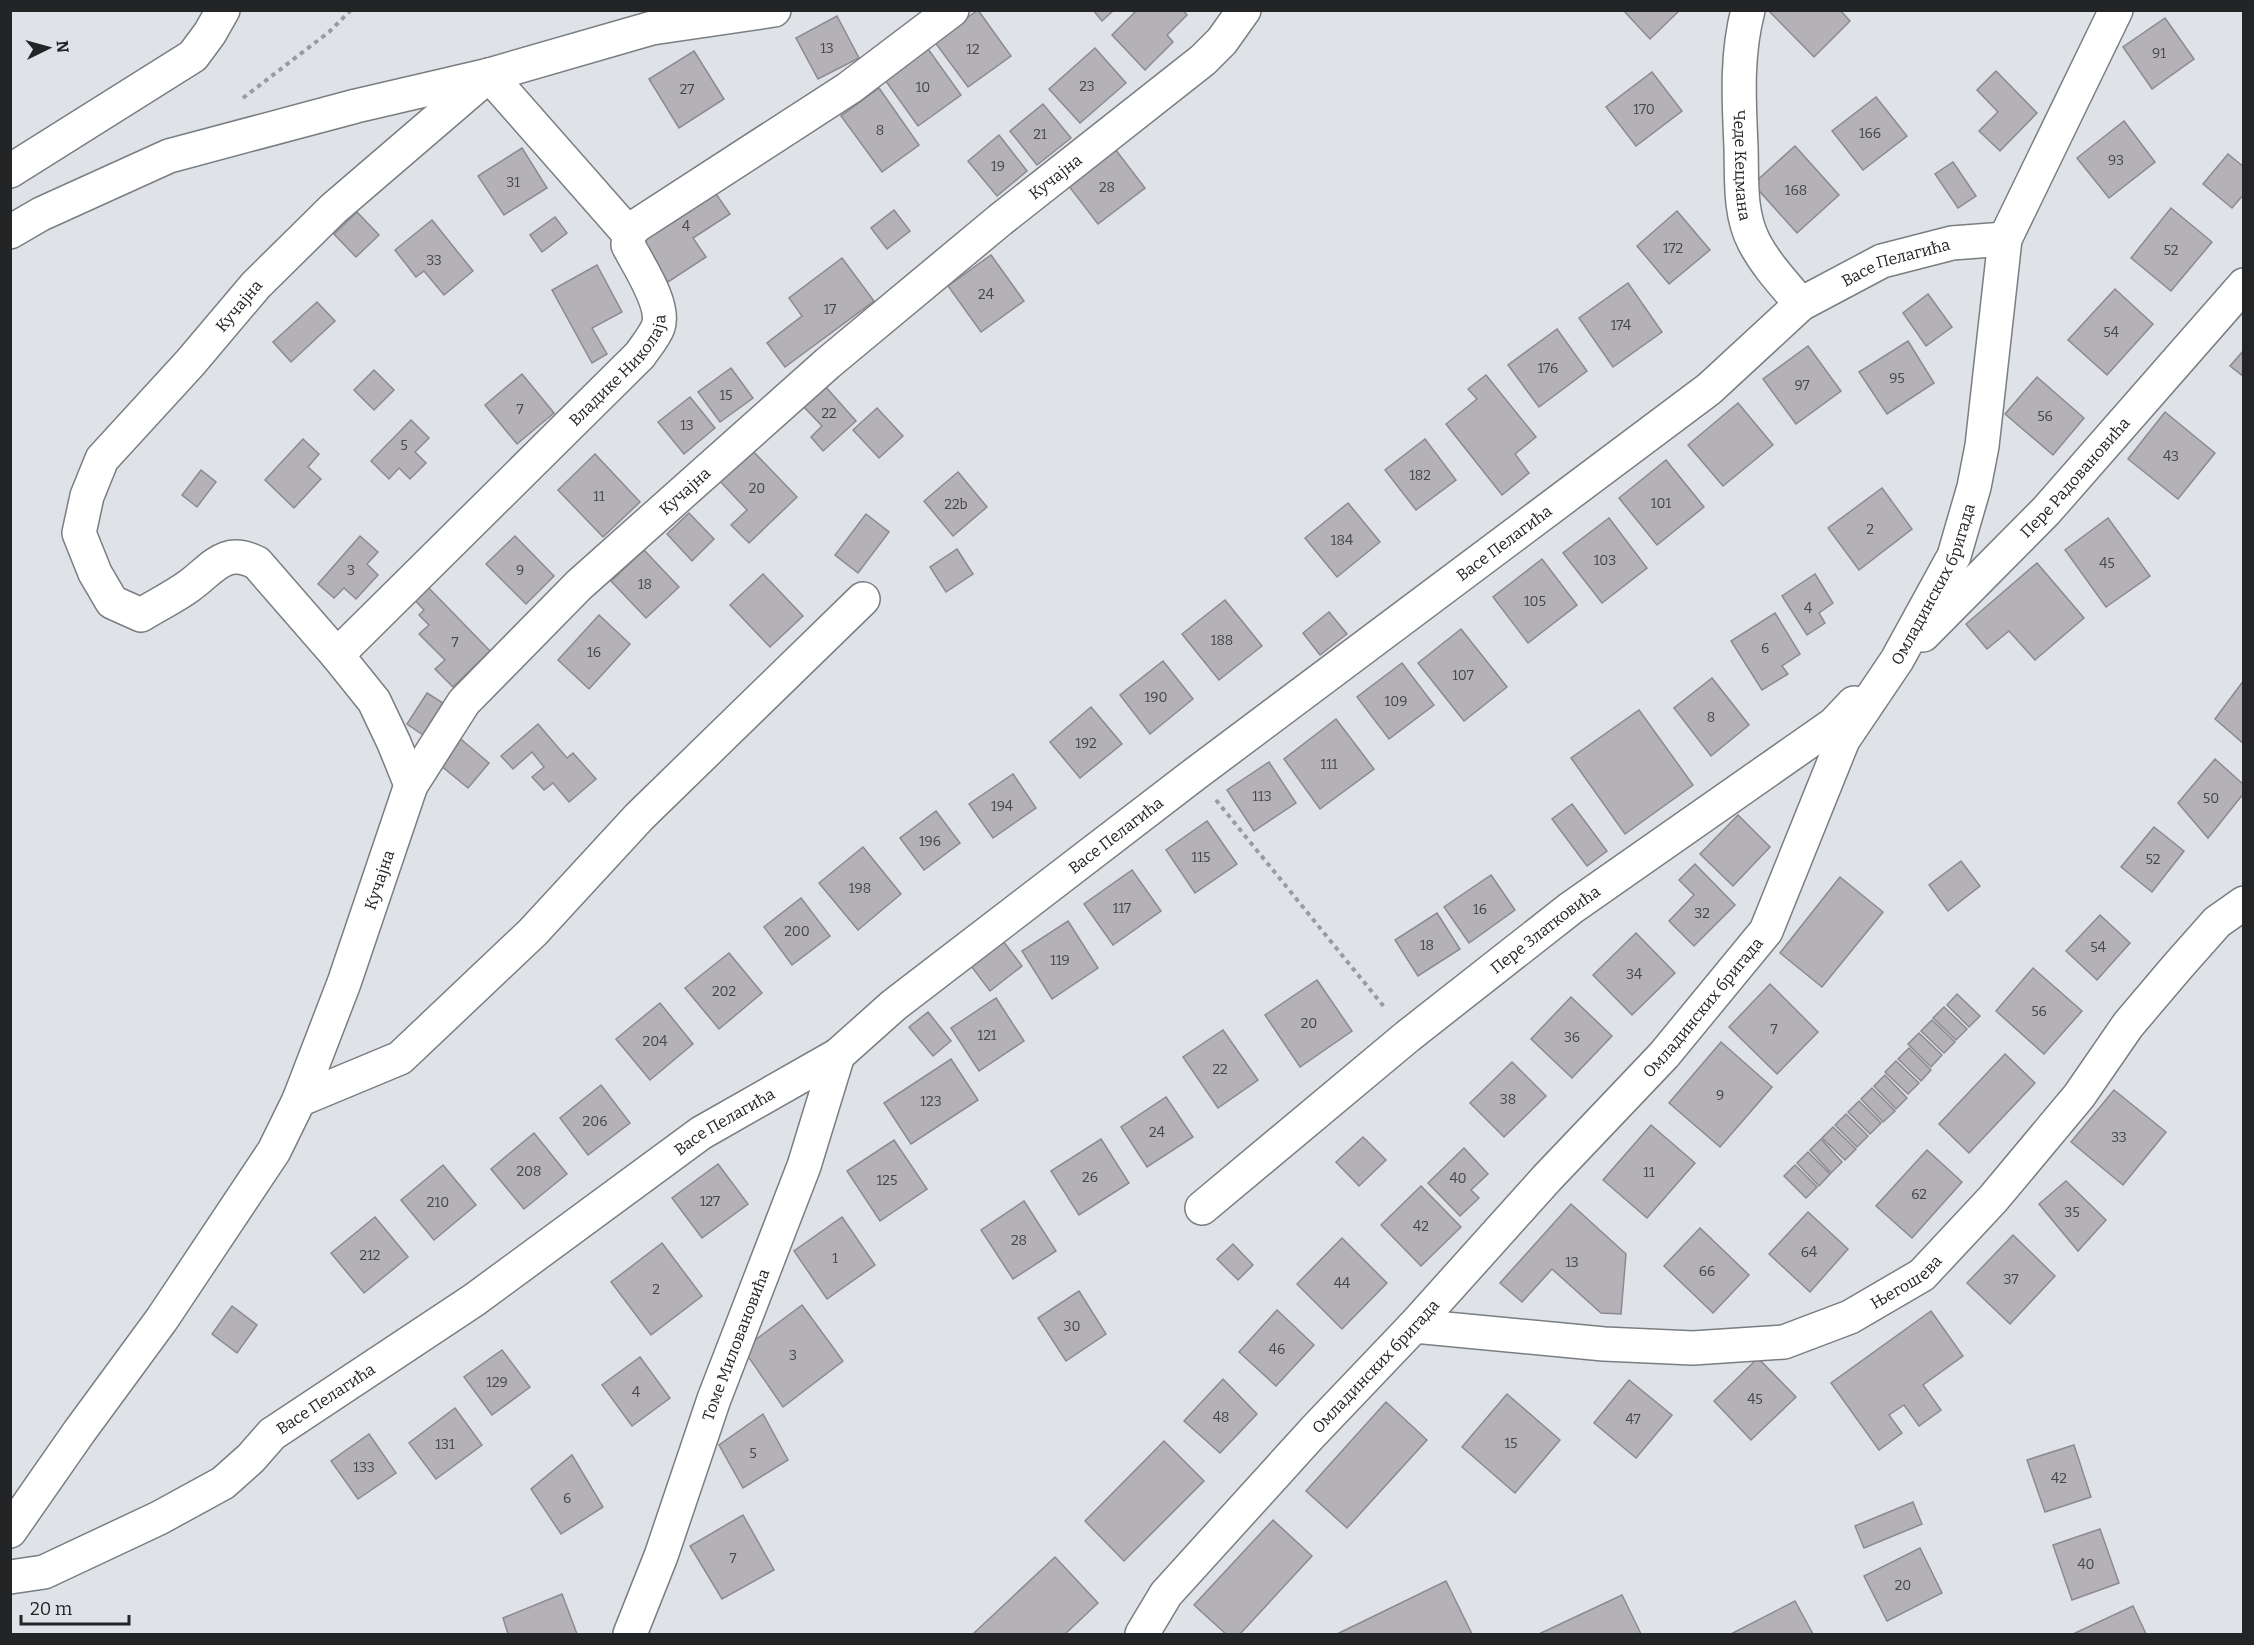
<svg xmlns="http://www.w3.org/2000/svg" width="2254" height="1645" font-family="Bitter,serif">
<rect width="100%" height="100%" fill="#dfe3e8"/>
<g fill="#b4b1b7" stroke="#8c8a90" stroke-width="1.5">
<polygon points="978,10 1011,56 968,87 934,41"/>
<polygon points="1093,10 1114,10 1102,21"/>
<polygon points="1137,10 1183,10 1187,15 1167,35 1173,42 1145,70 1112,35"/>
<polygon points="1623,10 1680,10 1650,39"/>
<polygon points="1768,10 1840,10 1850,21 1814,57"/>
<polygon points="837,16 859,58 818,79 796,38"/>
<polygon points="2165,18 2194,59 2152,89 2123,47"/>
<polygon points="1095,48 1126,83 1080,123 1049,89"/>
<polygon points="928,49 961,95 918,126 885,80"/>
<polygon points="694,51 724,99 679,128 649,79"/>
<polygon points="1996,71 2037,113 2000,151 1979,131 1998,112 1977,90"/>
<polygon points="1652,72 1682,111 1636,146 1606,107"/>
<polygon points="879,88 919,145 882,172 841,116"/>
<polygon points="1876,97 1907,136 1863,170 1832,131"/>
<polygon points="1043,104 1071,138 1037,165 1010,131"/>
<polygon points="2124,121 2155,162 2109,198 2077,158"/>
<polygon points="999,135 1027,171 997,196 968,161"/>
<polygon points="1795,146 1839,195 1797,233 1753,184"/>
<polygon points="522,148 547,188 504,215 478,176"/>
<polygon points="1115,149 1145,188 1098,224 1068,185"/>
<polygon points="2228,154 2244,167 2244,194 2232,208 2203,184"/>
<polygon points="1953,162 1976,196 1958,208 1935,174"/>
<polygon points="714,191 730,214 693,238 706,257 668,282 640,240"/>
<polygon points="2171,208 2212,242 2171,291 2131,258"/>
<polygon points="894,210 910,231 887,249 871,228"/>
<polygon points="1677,211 1710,250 1669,284 1637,246"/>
<polygon points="357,212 379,235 356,257 334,234"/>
<polygon points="555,217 567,233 542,252 530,235"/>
<polygon points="432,220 473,271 444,295 424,271 416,277 395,250"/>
<polygon points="991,255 1024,301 981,332 948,286"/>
<polygon points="842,258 874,301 785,367 767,343 802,316 789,298"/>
<polygon points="597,265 622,312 592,328 607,354 592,363 552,290"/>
<polygon points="1628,283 1662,332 1613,367 1579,318"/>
<polygon points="2115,289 2153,324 2107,375 2068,340"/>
<polygon points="1928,294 1952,327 1926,346 1903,313"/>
<polygon points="317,302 335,321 291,362 273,342"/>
<polygon points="1557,329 1587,371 1539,407 1508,365"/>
<polygon points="1908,341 1934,383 1887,414 1859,372"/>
<polygon points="1808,346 1841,391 1796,424 1763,379"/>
<polygon points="2244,350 2244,377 2230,366"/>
<polygon points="731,368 753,398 720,422 698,392"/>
<polygon points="374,370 394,390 374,410 354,390"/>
<polygon points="522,374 554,413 517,444 485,405"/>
<polygon points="1486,375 1536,437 1515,454 1529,473 1502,495 1446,424 1477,399 1468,389"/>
<polygon points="2037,377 2084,418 2053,455 2005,414"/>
<polygon points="824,385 856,421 823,451 811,437 822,426 802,405"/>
<polygon points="690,397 715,428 684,454 658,422"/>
<polygon points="1738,403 1773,445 1723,486 1688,445"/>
<polygon points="877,408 903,436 879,458 853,430"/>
<polygon points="2165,412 2215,453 2178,499 2128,459"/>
<polygon points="411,420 429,438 415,452 426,463 410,479 399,468 389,479 371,461"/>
<polygon points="303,439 319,454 308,467 321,479 294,508 265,480"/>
<polygon points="1425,439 1456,480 1416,510 1385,470"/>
<polygon points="750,448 797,497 749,543 731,525 747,510 718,479"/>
<polygon points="595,454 640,502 603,537 558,490"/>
<polygon points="1666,460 1704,507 1657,545 1619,498"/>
<polygon points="201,470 216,482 197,507 182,495"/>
<polygon points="958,472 987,507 953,536 924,501"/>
<polygon points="1882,488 1912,529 1859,570 1828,528"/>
<polygon points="1348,503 1380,542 1337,577 1305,538"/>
<polygon points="689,513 714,539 692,561 667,534"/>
<polygon points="866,514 889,532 858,573 835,555"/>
<polygon points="1609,518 1647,568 1602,603 1563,553"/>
<polygon points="2108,518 2150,576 2106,607 2065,550"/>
<polygon points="360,536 378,552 367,564 378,575 356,599 344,588 334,598 318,584"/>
<polygon points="515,536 554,576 526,604 486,564"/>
<polygon points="957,549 973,574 946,592 930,567"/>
<polygon points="644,550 679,587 646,618 611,581"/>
<polygon points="1542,559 1577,605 1528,643 1493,597"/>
<polygon points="2037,563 2084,618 2035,660 2009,631 1987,649 1966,624"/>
<polygon points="763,574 803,616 770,647 730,605"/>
<polygon points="1815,574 1833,603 1819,613 1825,623 1807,635 1782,596"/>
<polygon points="423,582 490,651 453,687 435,669 445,660 419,634 429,625 419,615 424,610 410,595"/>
<polygon points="1225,600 1262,646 1219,680 1182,634"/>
<polygon points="1329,612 1347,634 1320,655 1303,633"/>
<polygon points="1775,613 1800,654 1782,666 1788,674 1762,690 1731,641"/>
<polygon points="599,615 630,644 589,689 558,660"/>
<polygon points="1461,629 1507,687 1464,721 1418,663"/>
<polygon points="1163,661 1193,699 1150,734 1120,695"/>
<polygon points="1402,663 1434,705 1389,739 1357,697"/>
<polygon points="1712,678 1749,725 1711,756 1674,708"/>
<polygon points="2244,680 2244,744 2215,719"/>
<polygon points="427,693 443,703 423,735 407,724"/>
<polygon points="1091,707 1122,744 1080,778 1050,742"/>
<polygon points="1639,710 1693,785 1625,834 1571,758"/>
<polygon points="1336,719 1374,769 1320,809 1284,759"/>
<polygon points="538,724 567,758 573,753 596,779 569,802 553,783 544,790 532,777 544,767 532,752 513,769 501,756"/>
<polygon points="456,735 489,763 468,788 434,760"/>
<polygon points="2215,759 2244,785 2244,793 2208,838 2178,803"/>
<polygon points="1269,762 1296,803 1254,831 1227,790"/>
<polygon points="1013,774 1036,808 993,838 969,804"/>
<polygon points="1572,804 1607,851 1587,866 1552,819"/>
<polygon points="936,811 960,843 924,870 900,838"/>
<polygon points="1738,815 1770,847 1733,886 1700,854"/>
<polygon points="1207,821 1237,864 1195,893 1166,850"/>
<polygon points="2154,827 2184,851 2152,892 2121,867"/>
<polygon points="863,847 901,894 858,930 819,883"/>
<polygon points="1961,861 1980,886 1948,911 1929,885"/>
<polygon points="1695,864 1735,905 1694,946 1669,921 1694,895 1679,880"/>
<polygon points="1132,870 1161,911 1113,945 1084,904"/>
<polygon points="1491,875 1515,910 1469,943 1444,907"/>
<polygon points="1840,877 1883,912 1822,987 1780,953"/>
<polygon points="801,898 830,936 792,965 764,927"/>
<polygon points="1437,913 1460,949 1418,976 1395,940"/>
<polygon points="2100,915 2130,943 2097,980 2066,951"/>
<polygon points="1068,921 1098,968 1052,999 1022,951"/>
<polygon points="1636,933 1675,973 1632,1015 1593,975"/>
<polygon points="1003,941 1022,966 990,991 971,966"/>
<polygon points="729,953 762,993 719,1029 685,988"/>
<polygon points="2033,968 2082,1011 2044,1054 1996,1011"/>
<polygon points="1317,980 1352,1031 1300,1067 1265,1015"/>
<polygon points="1770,984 1818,1032 1777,1074 1729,1027"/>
<polygon points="1957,994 1980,1016 1969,1027 1947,1005"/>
<polygon points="1571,997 1612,1036 1572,1078 1531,1039"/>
<polygon points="996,998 1024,1041 979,1071 951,1028"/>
<polygon points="660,1003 693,1044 650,1080 616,1039"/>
<polygon points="1944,1007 1967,1029 1956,1040 1933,1018"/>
<polygon points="928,1012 951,1041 933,1056 909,1027"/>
<polygon points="1932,1020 1955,1042 1944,1053 1921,1031"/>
<polygon points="1223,1030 1258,1080 1218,1108 1183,1057"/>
<polygon points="1919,1033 1942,1055 1931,1067 1908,1044"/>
<polygon points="1721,1042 1772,1087 1720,1147 1669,1103"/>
<polygon points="1909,1048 1931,1070 1921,1081 1898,1059"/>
<polygon points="2005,1054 2035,1083 1969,1153 1939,1124"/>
<polygon points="951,1059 978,1100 911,1144 884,1103"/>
<polygon points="1896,1061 1919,1083 1908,1094 1885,1072"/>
<polygon points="1512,1062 1546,1096 1504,1137 1470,1103"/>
<polygon points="1885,1075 1907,1098 1896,1109 1874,1086"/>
<polygon points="601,1085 630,1123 588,1155 560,1118"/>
<polygon points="1872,1088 1895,1111 1883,1122 1861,1099"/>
<polygon points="2114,1090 2166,1132 2123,1185 2071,1142"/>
<polygon points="1166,1097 1193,1137 1147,1167 1121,1127"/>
<polygon points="1859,1101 1881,1123 1870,1134 1848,1112"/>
<polygon points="1846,1114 1868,1136 1857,1147 1835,1125"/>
<polygon points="1651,1125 1695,1163 1647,1218 1603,1180"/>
<polygon points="1833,1127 1856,1149 1845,1160 1822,1138"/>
<polygon points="534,1133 567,1174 524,1209 491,1169"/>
<polygon points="1363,1137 1386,1160 1359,1186 1336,1162"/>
<polygon points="1101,1139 1129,1183 1079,1215 1051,1171"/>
<polygon points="1821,1139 1842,1162 1831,1173 1810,1150"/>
<polygon points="894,1140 927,1189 880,1221 847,1171"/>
<polygon points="1464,1148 1488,1174 1471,1190 1479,1198 1460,1216 1428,1183"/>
<polygon points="1927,1150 1962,1182 1912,1238 1876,1206"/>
<polygon points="1808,1152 1830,1174 1819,1186 1797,1163"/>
<polygon points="718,1164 748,1204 702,1238 672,1198"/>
<polygon points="443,1165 476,1205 434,1240 401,1200"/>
<polygon points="1795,1165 1817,1187 1806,1198 1784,1176"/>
<polygon points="2066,1181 2106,1220 2078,1251 2039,1204"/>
<polygon points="1421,1186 1461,1227 1421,1266 1381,1225"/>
<polygon points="1024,1201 1056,1251 1013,1279 981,1230"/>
<polygon points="1571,1204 1626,1254 1621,1314 1601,1313 1552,1269 1522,1302 1500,1283"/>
<polygon points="1808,1212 1848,1249 1810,1292 1769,1254"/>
<polygon points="375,1217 408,1257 364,1293 331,1253"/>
<polygon points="842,1217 875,1265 827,1299 794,1251"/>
<polygon points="1700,1228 1749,1275 1713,1313 1664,1266"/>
<polygon points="2013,1235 2055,1276 2010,1324 1967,1283"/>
<polygon points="1342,1238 1387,1283 1342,1329 1297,1284"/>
<polygon points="662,1243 702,1296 651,1335 611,1282"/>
<polygon points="1233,1244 1253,1265 1238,1280 1217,1259"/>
<polygon points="1079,1291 1106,1334 1066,1361 1038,1318"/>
<polygon points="802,1305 843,1361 783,1407 743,1349"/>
<polygon points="232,1306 257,1325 237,1353 212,1334"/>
<polygon points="1277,1310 1314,1345 1276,1386 1239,1352"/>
<polygon points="1931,1311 1963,1356 1923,1385 1941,1410 1919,1426 1904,1405 1889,1415 1902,1433 1879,1450 1831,1383"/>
<polygon points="502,1350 530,1387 492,1415 464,1377"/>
<polygon points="640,1357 670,1398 632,1426 602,1385"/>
<polygon points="1758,1358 1796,1397 1751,1440 1714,1401"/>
<polygon points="1223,1379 1257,1414 1220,1453 1184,1421"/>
<polygon points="1629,1380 1672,1415 1636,1458 1594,1423"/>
<polygon points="1507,1394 1560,1440 1515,1493 1462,1447"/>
<polygon points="1386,1402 1427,1440 1347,1528 1306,1491"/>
<polygon points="455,1408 482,1445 436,1479 409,1443"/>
<polygon points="763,1414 788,1460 743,1488 719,1445"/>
<polygon points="369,1434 396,1473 358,1499 331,1461"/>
<polygon points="1164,1441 1204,1481 1124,1561 1085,1521"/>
<polygon points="2074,1445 2091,1497 2045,1512 2027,1460"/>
<polygon points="572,1455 603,1507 561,1534 531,1489"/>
<polygon points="1913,1502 1922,1524 1864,1548 1855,1526"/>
<polygon points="743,1515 774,1570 722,1599 690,1546"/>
<polygon points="1273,1520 1312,1556 1240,1634 1226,1634 1194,1605"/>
<polygon points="2100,1529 2119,1583 2072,1600 2053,1545"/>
<polygon points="1920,1548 1942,1593 1887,1621 1864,1576"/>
<polygon points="1055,1557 1098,1603 1065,1634 973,1634"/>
<polygon points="1446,1581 1472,1634 1337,1634"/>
<polygon points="562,1594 577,1634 508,1634 503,1618"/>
<polygon points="1622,1595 1641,1634 1539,1634"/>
<polygon points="1795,1601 1813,1634 1731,1634"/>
<polygon points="2133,1606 2146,1634 2073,1634"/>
</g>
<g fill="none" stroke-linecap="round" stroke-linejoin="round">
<g stroke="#797e82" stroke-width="36">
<g id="minor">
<path id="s1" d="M 1748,10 C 1736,56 1739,101 1741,147 C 1742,179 1739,213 1754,242 C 1766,265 1784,284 1801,304"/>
<polyline points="489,75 629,234"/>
<polyline points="10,171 193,56 210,33 223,10"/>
<polyline points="10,232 41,214 169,156 356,106 489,75 652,28 774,10"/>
<path id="s2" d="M 1923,635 L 2046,511 L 2244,285"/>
<path id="s3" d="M 337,655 L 257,563 C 224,546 213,569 189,586 C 174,597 157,605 141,615 L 112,602 L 95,573 L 79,533 L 87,496 L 102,459 L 190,363 L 256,285 L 333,209 L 489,75"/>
<path id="s4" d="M 411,785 L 394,743 L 374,701 L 337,655 L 640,355 C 646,346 654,337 658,327 C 666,305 638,265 628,245 L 629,234 L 636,226 L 849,88 L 952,10"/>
<polyline points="299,1100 400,1058 533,932 639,817 863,599"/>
<path id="s5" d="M 1202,1208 L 1408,1036 L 1571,908 L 1834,724 L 1854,703"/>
<path id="s6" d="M 1414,1326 L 1604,1344 L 1693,1348 L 1784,1342 L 1850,1317 L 1922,1275 L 1993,1199 L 2079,1096 L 2128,1025 L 2178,966 L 2217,922 L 2244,903"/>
<path id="s7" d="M 10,1531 L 79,1432 L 162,1319 L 274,1151 L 299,1100 L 344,983 L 411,785 L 464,702 L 579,585 L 828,363 L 1000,220 L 1203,60 L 1222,41 L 1244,10"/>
<path id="s8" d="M 10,1577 L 44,1572 L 159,1518 L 223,1483 L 251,1458 L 272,1434 L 474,1300 L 701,1133 L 838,1055 L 894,1005 L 1195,774 L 1709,389 L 1801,304 L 1882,261 L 1952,243 L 2005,239"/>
<path id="s9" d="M 630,1634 L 661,1556 L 714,1399 L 804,1166 L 838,1055"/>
<path id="s10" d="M 1142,1634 L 1166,1594 L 1313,1432 L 1414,1326 L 1547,1178 L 1664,1055 L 1766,931 L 1843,740 L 1897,660 L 1954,556 L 1974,487 L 1982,446 L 2005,239 L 2116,10"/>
</g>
</g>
<g stroke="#989b9f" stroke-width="4" stroke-dasharray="4.5 4.5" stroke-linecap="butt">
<polyline points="243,98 329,32 351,10"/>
<polyline points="1216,800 1385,1008"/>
</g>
<use href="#minor" stroke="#fff" stroke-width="33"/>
</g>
<g text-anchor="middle" stroke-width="4.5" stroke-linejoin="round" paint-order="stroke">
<g font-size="14" fill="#46474a">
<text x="827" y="53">13</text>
<text x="973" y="54">12</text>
<text x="2159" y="58">91</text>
<text x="1087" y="91">23</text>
<text x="923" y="92">10</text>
<text x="687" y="94">27</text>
<text x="1644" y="114">170</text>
<text x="880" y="135">8</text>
<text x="1870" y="138">166</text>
<text x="1040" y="139">21</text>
<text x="2116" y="165">93</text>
<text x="998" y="171">19</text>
<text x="513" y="187">31</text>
<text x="1107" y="192">28</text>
<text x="1796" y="195">168</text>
<text x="686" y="231">4</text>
<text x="1673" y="253">172</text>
<text x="2171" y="255">52</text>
<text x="434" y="265">33</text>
<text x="986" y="299">24</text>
<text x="830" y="314">17</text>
<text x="1621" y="330">174</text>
<text x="2111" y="337">54</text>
<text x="1548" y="373">176</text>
<text x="1897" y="383">95</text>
<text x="1802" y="390">97</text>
<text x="726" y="400">15</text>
<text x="520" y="414">7</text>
<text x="829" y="418">22</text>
<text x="2045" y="421">56</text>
<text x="687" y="430">13</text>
<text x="404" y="450">5</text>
<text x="2171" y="461">43</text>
<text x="1420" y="480">182</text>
<text x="757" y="493">20</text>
<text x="599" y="501">11</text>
<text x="1661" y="508">101</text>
<text x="956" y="509">22b</text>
<text x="1870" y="534">2</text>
<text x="1342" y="545">184</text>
<text x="1605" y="565">103</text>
<text x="2107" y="568">45</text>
<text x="351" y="575">3</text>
<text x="520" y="575">9</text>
<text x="645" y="589">18</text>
<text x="1535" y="606">105</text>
<text x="1808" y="613">4</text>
<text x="1222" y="645">188</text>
<text x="455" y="647">7</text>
<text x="1765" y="653">6</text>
<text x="594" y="657">16</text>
<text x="1463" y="680">107</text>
<text x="1156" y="702">190</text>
<text x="1396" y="706">109</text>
<text x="1711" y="722">8</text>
<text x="1086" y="748">192</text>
<text x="1329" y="769">111</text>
<text x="1262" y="801">113</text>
<text x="2211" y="803">50</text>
<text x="1002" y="811">194</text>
<text x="930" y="846">196</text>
<text x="1201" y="862">115</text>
<text x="2153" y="864">52</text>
<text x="860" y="893">198</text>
<text x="1122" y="913">117</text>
<text x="1480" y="914">16</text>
<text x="1702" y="918">32</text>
<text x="797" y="936">200</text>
<text x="1427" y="950">18</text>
<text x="2098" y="952">54</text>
<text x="1060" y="965">119</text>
<text x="1634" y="979">34</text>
<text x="724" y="996">202</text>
<text x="2039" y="1016">56</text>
<text x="1309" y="1028">20</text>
<text x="1774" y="1034">7</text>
<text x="987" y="1040">121</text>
<text x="1572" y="1042">36</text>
<text x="655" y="1046">204</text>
<text x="1220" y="1074">22</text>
<text x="1720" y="1100">9</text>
<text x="1508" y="1104">38</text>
<text x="931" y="1106">123</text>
<text x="595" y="1126">206</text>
<text x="1157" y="1137">24</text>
<text x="2119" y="1142">33</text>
<text x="529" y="1176">208</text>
<text x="1649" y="1177">11</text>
<text x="1090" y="1182">26</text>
<text x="1458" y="1183">40</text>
<text x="887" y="1185">125</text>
<text x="1919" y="1199">62</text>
<text x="710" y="1206">127</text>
<text x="438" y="1207">210</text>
<text x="2072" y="1217">35</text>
<text x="1421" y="1231">42</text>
<text x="1019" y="1245">28</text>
<text x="1809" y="1257">64</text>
<text x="370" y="1260">212</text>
<text x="835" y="1263">1</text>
<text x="1572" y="1267">13</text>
<text x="1707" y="1276">66</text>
<text x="2011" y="1284">37</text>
<text x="1342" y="1288">44</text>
<text x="656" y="1294">2</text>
<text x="1072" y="1331">30</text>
<text x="1277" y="1354">46</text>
<text x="793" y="1360">3</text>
<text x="497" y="1387">129</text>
<text x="636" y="1397">4</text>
<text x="1755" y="1404">45</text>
<text x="1221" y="1422">48</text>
<text x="1633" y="1424">47</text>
<text x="1511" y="1448">15</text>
<text x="445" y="1449">131</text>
<text x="753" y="1458">5</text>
<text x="364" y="1472">133</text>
<text x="2059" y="1483">42</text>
<text x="567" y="1503">6</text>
<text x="733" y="1563">7</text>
<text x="2086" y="1569">40</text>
<text x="1903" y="1590">20</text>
</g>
<g font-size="16" fill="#222425" stroke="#dfe3e8">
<text dy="6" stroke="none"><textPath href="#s1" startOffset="156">Чеде Кецмана</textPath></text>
<text dy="6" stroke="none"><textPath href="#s7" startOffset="1744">Кучајна</textPath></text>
<text dy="6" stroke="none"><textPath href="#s8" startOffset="2312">Васе Пелагића</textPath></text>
<text dy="6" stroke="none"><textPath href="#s3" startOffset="648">Кучајна</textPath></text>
<text dy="6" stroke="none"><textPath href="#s4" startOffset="552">Владике Николаја</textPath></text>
<text dy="6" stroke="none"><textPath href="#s2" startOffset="219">Пере Радовановића</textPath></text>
<text dy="6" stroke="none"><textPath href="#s7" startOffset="1258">Кучајна</textPath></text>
<text dy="6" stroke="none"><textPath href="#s8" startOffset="1826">Васе Пелагића</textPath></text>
<text dy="6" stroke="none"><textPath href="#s10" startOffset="1328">Омладинских бригада</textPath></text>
<text dy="6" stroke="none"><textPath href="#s8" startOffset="1340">Васе Пелагића</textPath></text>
<text dy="6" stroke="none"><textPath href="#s7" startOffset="754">Кучајна</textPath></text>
<text dy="6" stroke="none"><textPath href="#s5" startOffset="442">Пере Златковића</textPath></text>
<text dy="6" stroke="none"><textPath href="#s10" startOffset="842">Омладинских бригада</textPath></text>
<text dy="6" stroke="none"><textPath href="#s8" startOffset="854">Васе Пелагића</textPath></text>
<text dy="6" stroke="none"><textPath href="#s6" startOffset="508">Његошева</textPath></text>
<text dy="6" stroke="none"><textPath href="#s9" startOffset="308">Томе Миловановића</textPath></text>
<text dy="6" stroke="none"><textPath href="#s10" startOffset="356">Омладинских бригада</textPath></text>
<text dy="6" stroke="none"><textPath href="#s8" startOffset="368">Васе Пелагића</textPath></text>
</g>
</g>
<rect width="2254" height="1645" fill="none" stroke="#222425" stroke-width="24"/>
<g transform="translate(48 48) rotate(85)" stroke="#dfe3e8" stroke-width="4.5" paint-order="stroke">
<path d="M0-4.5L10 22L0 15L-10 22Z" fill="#222425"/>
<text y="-9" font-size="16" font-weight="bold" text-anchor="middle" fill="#222425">N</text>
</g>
<path d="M21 1615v9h108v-9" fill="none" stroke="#222425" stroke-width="3"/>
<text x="30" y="1615" font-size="18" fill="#222425" stroke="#dfe3e8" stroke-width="4.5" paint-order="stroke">20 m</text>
</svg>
